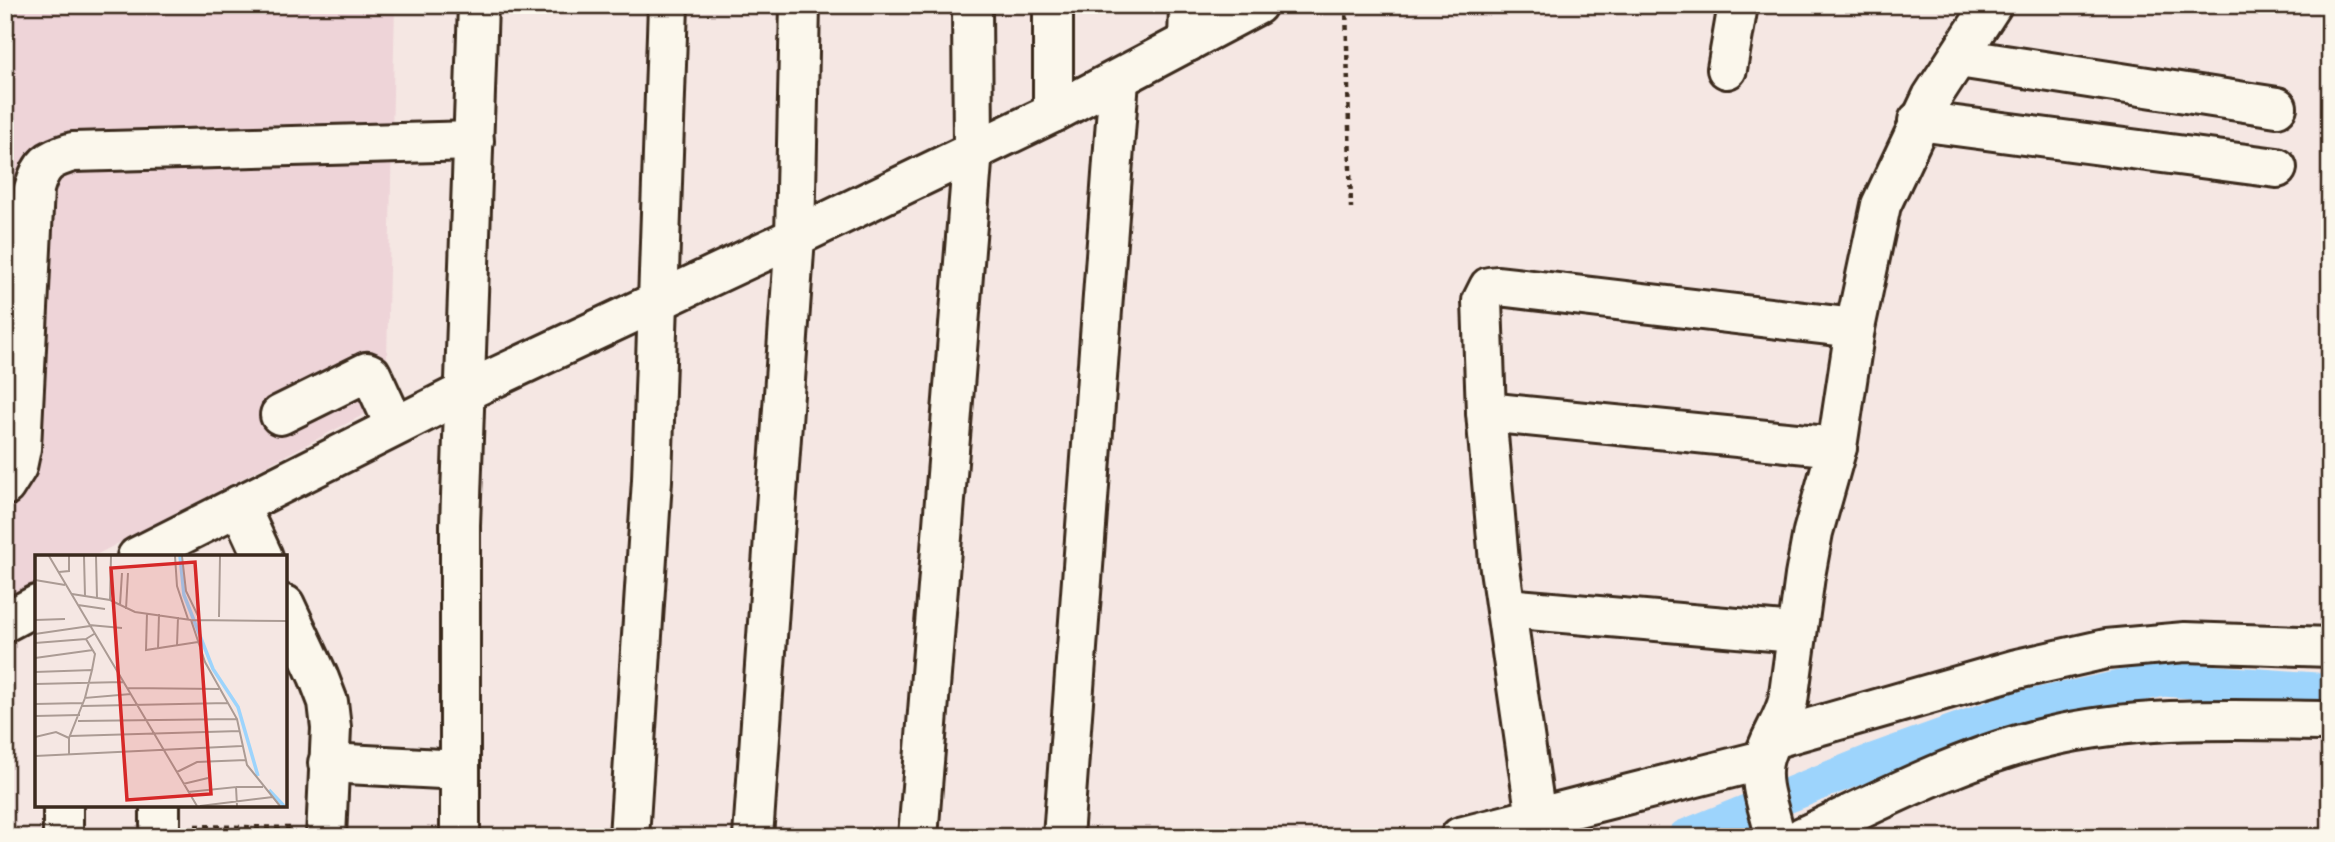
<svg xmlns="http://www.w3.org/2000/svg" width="2335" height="842" font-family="Caveat,sans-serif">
<rect width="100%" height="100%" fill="#f5e7e3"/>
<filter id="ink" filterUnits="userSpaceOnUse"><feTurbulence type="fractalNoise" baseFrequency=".0143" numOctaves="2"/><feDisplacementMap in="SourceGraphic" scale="14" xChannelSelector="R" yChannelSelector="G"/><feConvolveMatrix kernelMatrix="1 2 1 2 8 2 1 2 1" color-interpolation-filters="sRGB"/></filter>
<g filter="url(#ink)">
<polygon fill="#eed4d8" points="5,5 395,5 386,403 92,557 37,557 37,586 5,602"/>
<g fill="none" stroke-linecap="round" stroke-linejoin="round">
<polyline stroke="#9dd4fc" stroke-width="35" points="1685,837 1873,761 2015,710 2163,679 2330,691"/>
<g stroke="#3b2a1e" stroke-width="44">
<g id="minor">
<polyline points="1053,5 1053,113"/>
<polyline points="1188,42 1189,5"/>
<polyline points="1959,58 2277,107"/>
<polyline points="1727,69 1738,5"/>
<polyline points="1918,121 2277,168"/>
<polyline points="1486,412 1837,447"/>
<polyline points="280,415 367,372 371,374 395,426"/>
<path d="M 5,486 L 17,467 L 21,448 L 34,189 C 41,164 48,159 73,152 L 474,141"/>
<polyline points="239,505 263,557"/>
<polyline points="285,605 318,676 328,702 331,728 326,837"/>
<polyline points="1506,608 1796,633"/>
<polyline points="1772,739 2017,669 2106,649 2185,642 2330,647"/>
<polyline points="328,763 460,770"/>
<polyline points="63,805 63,837"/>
<polyline points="160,805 160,825"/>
<polyline points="1536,818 1499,562 1486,412 1482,301 1489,287 1498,286 1855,328"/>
<polyline points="460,837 460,525 478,5"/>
<polyline points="629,837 652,480 668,5"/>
<polyline points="753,837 795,237 800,5"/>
<polyline points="918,837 973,150 972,5"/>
<polyline points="1063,837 1119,80"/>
<polyline points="1460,837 1763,760"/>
<path d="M 1775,837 C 1771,812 1758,787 1763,762 C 1767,741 1782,724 1788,701 L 1805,576 L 1813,532 L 1837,447 L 1855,328 L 1881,205 L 1932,97 L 1992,5"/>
<path d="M 1802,837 C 1882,800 1962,757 2048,737 C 2141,715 2236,720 2330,721"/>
</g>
</g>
<g stroke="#3b2a1e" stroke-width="44">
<g id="major">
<polyline points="137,557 464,392 795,237 1053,113 1257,5"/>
<polyline points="5,622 37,605"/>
</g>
</g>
<g stroke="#3b2a1e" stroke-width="4.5" stroke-dasharray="5 5" stroke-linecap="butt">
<polyline points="1346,5 1351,208"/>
<polyline points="195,826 291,828"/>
</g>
<use href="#minor" stroke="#fbf7ec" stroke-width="38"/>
<use href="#major" stroke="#fbf7ec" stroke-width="38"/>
</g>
</g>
<g transform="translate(35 555)">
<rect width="252" height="252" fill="#f5e7e3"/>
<path fill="none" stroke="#9dd4fc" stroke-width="3.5" d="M 145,1 L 149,40 L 178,114 L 203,152 L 223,221M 234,235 L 249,251"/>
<path fill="none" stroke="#ab9b94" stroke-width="2" d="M 14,1 L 162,251M 49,1 L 50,41M 61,1 L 62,43M 140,1 L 142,31 L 153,64M 147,1 L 151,36 L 164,63M 24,17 L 34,16 L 34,1M 0,25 L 30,30M 37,39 L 75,45 L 100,57 L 156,65 L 252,66M 75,45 L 76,1M 43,50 L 70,54M 85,50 L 87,18M 91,54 L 93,18M 112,58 L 111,95 L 163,87M 184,62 L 185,1M 0,65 L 30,64M 156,65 L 170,107 L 202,164 L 212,210 L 245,251M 54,70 L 87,73M 0,79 L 55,71M 0,88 L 51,84M 142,91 L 143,62M 123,94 L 124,59M 0,103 L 58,95M 57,115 L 60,99 L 51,84 L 59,79M 0,117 L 57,115 L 50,143 L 96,139M 0,129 L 88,127M 92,133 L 184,134M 0,149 L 48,148M 47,151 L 193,148M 0,161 L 45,160M 43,166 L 202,164M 35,181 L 205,176M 0,182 L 21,177 L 34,183M 34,199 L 34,183 L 50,143M 0,201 L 207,191M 142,217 L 162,207 L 211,205M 148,229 L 173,223M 201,232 L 228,232M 153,237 L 201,232 L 202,251M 165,251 L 238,242"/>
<path fill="#d62828" fill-opacity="0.15" stroke="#d62828" stroke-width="3.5" d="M 160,7 L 176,239 L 92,245 L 76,13 Z"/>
<rect width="252" height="252" fill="none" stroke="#3b2a1e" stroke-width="3.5"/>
</g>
<rect width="2335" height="842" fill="none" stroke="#fbf7ec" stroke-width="28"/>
<rect x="14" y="14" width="2307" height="814" fill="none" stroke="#3b2a1e" stroke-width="2.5" filter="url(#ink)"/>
</svg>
